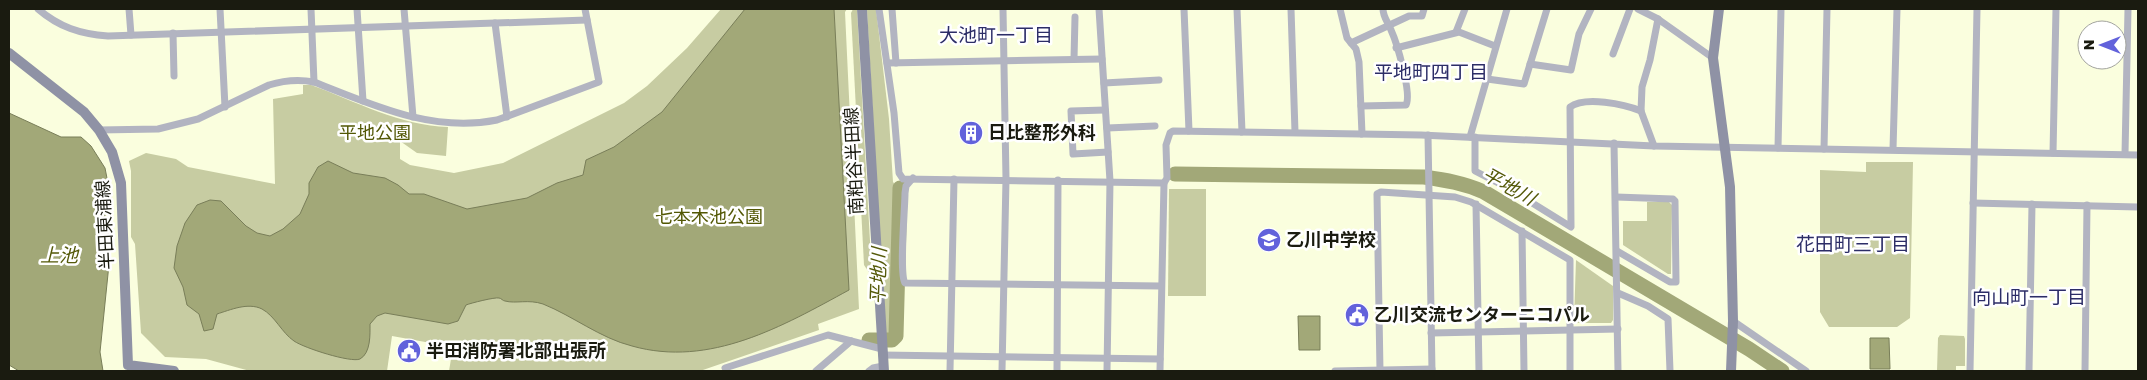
<svg xmlns="http://www.w3.org/2000/svg" width="2147" height="380" font-family="'Golos Text','Noto Sans JP',sans-serif">
<rect width="100%" height="100%" fill="#fafede"/>
<g fill="#c7cca2">
<path d="M 721,9 L 847,9 L 845,12 L 859,309 L 818,324 L 819,330 L 700,371 L 449,371 L 453,347 L 392,336 L 387,371 L 250,371 L 206,359 L 165,357 L 141,333 L 135,244 L 131,237 L 131,171 L 129,161 L 146,153 L 176,159 L 188,167 L 275,184 L 273,99 L 303,94 L 303,85 L 311,85 C 355,101 401,126 448,127 L 446,156 L 417,153 L 400,141 L 400,159 L 410,165 L 454,173 L 503,163 L 624,103 L 647,86 L 687,48 Z"/>
<polygon points="853,9 857,9 872,277 864,265 851,13"/>
<polygon points="867,9 876,9 889,119 893,182 898,188 893,333 885,337"/>
<polygon points="1866,162 1913,162 1910,318 1897,327 1829,327 1820,312 1820,170 1866,172"/>
<polygon points="1169,189 1206,189 1206,296 1168,296"/>
<polygon points="1647,202 1669,202 1672,205 1671,274 1668,274 1623,245 1623,221 1647,221"/>
<polygon points="1576,260 1613,286 1613,320 1611,323 1577,323 1574,320"/>
<polygon points="1940,335 1964,336 1965,339 1965,366 1956,366 1956,371 1937,371 1938,338"/>
</g>
<g fill="#a2a878" stroke="#797e59">
<path d="M 745,9 L 834,9 L 849,290 C 783,326 710,368 632,346 C 600,338 573,316 543,304 C 528,299 516,304 505,301 C 503,301 501,298 499,298 C 495,297 471,303 466,305 L 458,321 L 448,324 L 385,313 L 377,316 L 370,324 C 370,334 371,353 360,359 C 351,363 304,348 294,341 C 282,333 275,316 262,309 C 248,302 230,310 217,314 L 213,329 L 204,331 L 199,314 L 187,305 L 183,287 L 174,268 L 177,246 L 185,223 L 197,205 L 210,200 L 221,201 L 246,226 L 257,233 L 270,236 L 283,229 L 300,214 L 309,194 L 309,183 L 318,167 L 328,161 L 353,173 L 385,178 L 398,185 L 409,194 L 424,194 L 467,209 L 527,198 L 557,183 L 583,175 L 586,160 L 614,147 L 662,112 Z"/>
<polygon points="9,113 61,137 81,137 91,146 105,168 112,204 105,214 104,230 112,235 100,352 103,371 19,371 9,365"/>
<polygon points="1298,316 1320,316 1320,350 1299,350"/>
<polygon points="1870,338 1889,338 1890,369 1870,369"/>
</g>
<g fill="none" stroke-linecap="round" stroke-linejoin="round">
<g stroke="#a2a878" stroke-width="15">
<path d="M 1175,174 L 1424,177 C 1445,180 1464,183 1484,192 L 1749,349 L 1782,371"/>
<polyline points="869,340 892,340 896,336 900,188"/>
</g>
<g stroke="#b2b4c1" stroke-width="7">
<path d="M 38,9 C 59,27 80,34 108,36 L 587,20"/>
<polyline points="129,9 131,35"/>
<polyline points="220,9 225,107"/>
<polyline points="311,9 314,82"/>
<polyline points="357,9 363,101"/>
<polyline points="404,9 413,117"/>
<polyline points="879,9 894,113 899,173 903,179 1164,183"/>
<polyline points="892,9 896,63"/>
<polyline points="1099,9 1110,181 1107,371"/>
<polyline points="1184,9 1189,131"/>
<polyline points="1237,9 1242,132"/>
<polyline points="1291,9 1295,132"/>
<polyline points="1340,9 1347,38 1356,49 1359,62 1362,134"/>
<polyline points="1638,9 1658,19 1713,58"/>
<polyline points="495,23 507,117"/>
<polyline points="1456,32 1465,9"/>
<polyline points="173,33 174,76"/>
<polyline points="1351,43 1409,16 1422,16 1424,9"/>
<polyline points="1396,48 1459,32 1495,46"/>
<polyline points="1613,54 1630,9"/>
<polyline points="1074,59 1075,17"/>
<polyline points="887,63 1102,59"/>
<polyline points="1530,64 1571,70 1579,34 1591,9"/>
<polyline points="1487,79 1524,84 1547,9"/>
<polyline points="1104,83 1159,80"/>
<path d="M 1361,106 L 1406,105 C 1412,94 1397,43 1391,30 C 1388,22 1383,17 1383,9"/>
<polyline points="1105,110 1071,111 1073,154 1108,152"/>
<polyline points="1107,128 1155,126"/>
<path d="M 99,130 L 158,129 L 198,119 L 269,85 C 285,80 298,79 314,82 C 373,105 432,133 497,120 L 599,82 L 585,9"/>
<polyline points="1428,135 1432,371"/>
<polyline points="1470,137 1507,9"/>
<path d="M 1475,137 L 1475,171 L 1508,188 L 1571,227 L 1570,107 C 1585,96 1624,104 1641,111"/>
<polyline points="1614,143 1618,371"/>
<polyline points="1654,146 1641,111 1642,87 1650,60 1658,19"/>
<polyline points="1778,148 1781,9"/>
<polyline points="1824,149 1827,9"/>
<polyline points="1893,149 1897,9"/>
<polyline points="2053,153 2056,9"/>
<polyline points="2125,154 2128,9"/>
<path d="M 913,178 L 906,186 L 905,193 C 905,209 899,273 905,283 L 1161,286"/>
<polyline points="1616,197 1673,199 1675,201 1676,282 1670,282 1617,251"/>
<polyline points="1973,203 2138,207"/>
<polyline points="1476,204 1479,371"/>
<polyline points="1522,231 1524,371"/>
<polyline points="1618,293 1648,306 1668,319 1670,371"/>
<polyline points="1733,321 1806,371"/>
<polyline points="1431,333 1618,329"/>
<polyline points="882,355 1160,359"/>
<polyline points="725,368 828,335 882,349"/>
<polyline points="816,371 851,341"/>
<polyline points="869,371 873,368 883,366"/>
<polyline points="950,371 954,179"/>
<polyline points="1002,371 1006,179 1003,9"/>
<polyline points="1057,371 1058,180"/>
<polyline points="1160,371 1164,183 1167,178 1166,145 1170,133 1173,131 1421,135 1654,146 2138,155"/>
<polyline points="1335,371 1432,369"/>
<polyline points="1380,371 1377,194 1381,192 1455,197 1471,202 1570,260 1570,371"/>
<polyline points="1970,371 1977,9"/>
<polyline points="2029,371 2032,204"/>
<polyline points="2085,371 2087,205"/>
</g>
<g stroke="#8f92a5" stroke-width="10">
<polyline points="862,9 884,371"/>
<polyline points="1719,9 1713,58 1730,187 1733,321 1731,371"/>
<polyline points="9,53 84,112 99,130 112,152 121,183 128,365 174,371"/>
</g>
</g>
<defs>
<g id="building-disc" transform="scale(1.25)"><circle r="9.5" fill="#6262db" stroke="#fff"/><path d="M-4-6H4V6H1V3H-1V6H-4ZM-2.5-4.3h1.7v1.8h-1.7ZM.8-4.3h1.7v1.8H.8ZM-2.5-1h1.7V.8h-1.7ZM.8-1h1.7V.8H.8Z" fill="#fff"/></g>
<g id="school-disc" transform="scale(1.25)"><circle r="9.5" fill="#6262db" stroke="#fff"/><path d="M0-5L7-2L0 1L-7-2ZM-4 1L0 2.5L4 1V4Q0 6-4 4Z" fill="#fff"/></g>
<g id="civic-disc" transform="scale(1.25)"><circle r="9.5" fill="#6262db" stroke="#fff"/><path d="M-.6-6.5H3V-4.5H.6V-3L4-1V1h2V6H-6V1h2V-1L-.6-3ZM-1.2 2.5V6h2.4V2.5Z" fill="#fff"/></g>
</defs>
<g fill-rule="evenodd">
<use href="#building-disc" x="971" y="133"/>
<use href="#school-disc" x="1269" y="240"/>
<use href="#civic-disc" x="1357" y="315"/>
<use href="#civic-disc" x="409" y="351"/>
</g>
<g text-anchor="middle" stroke-width="5" stroke-linejoin="round" paint-order="stroke">
<g font-size="18" fill="#525704" stroke="#fff">
<text x="375" y="139">平地公園</text>
<text x="709" y="223">七本木池公園</text>
</g>
<g font-size="18" font-weight="bold" fill="#1a1b10" stroke="#fff" text-anchor="start">
<text x="988" y="139">日比整形外科</text>
<text x="1286" y="246">乙川中学校</text>
<text x="1374" y="321">乙川交流センターニコパル</text>
<text x="426" y="357">半田消防署北部出張所</text>
</g>
<g font-size="18" fill="#1a1b10" stroke="#fff">
<text transform="translate(854 161) rotate(-93)" y="6">南粕谷半田線</text>
<text transform="translate(105 225) rotate(-93)" y="6">半田東浦線</text>
</g>
<g font-size="19" fill="#2c2d67" stroke="#fff">
<text x="996" y="42">大池町一丁目</text>
<text x="1431" y="79">平地町四丁目</text>
<text x="1853" y="251">花田町三丁目</text>
<text x="2029" y="304">向山町一丁目</text>
</g>
<g font-size="19" font-style="italic" fill="#555a0a" stroke="#fff">
<text transform="translate(1509 186) rotate(29)" y="7">平地川</text>
<text x="59" y="262">上池</text>
<text transform="translate(878 276) rotate(-88)" y="7">平地川</text>
</g>
</g>
<rect width="2147" height="380" fill="none" stroke="#1a1b10" stroke-width="20"/>
<g transform="translate(2102 45) rotate(270)"><circle r="24" fill="#ffffff" stroke="#a3a49f"/>
<path d="M0-4L9 19L0 12L-9 19Z" fill="#6262db"/>
<text y="-8" font-size="14" font-weight="bold" text-anchor="middle" fill="#1a1b10">N</text>
</g>
</svg>
